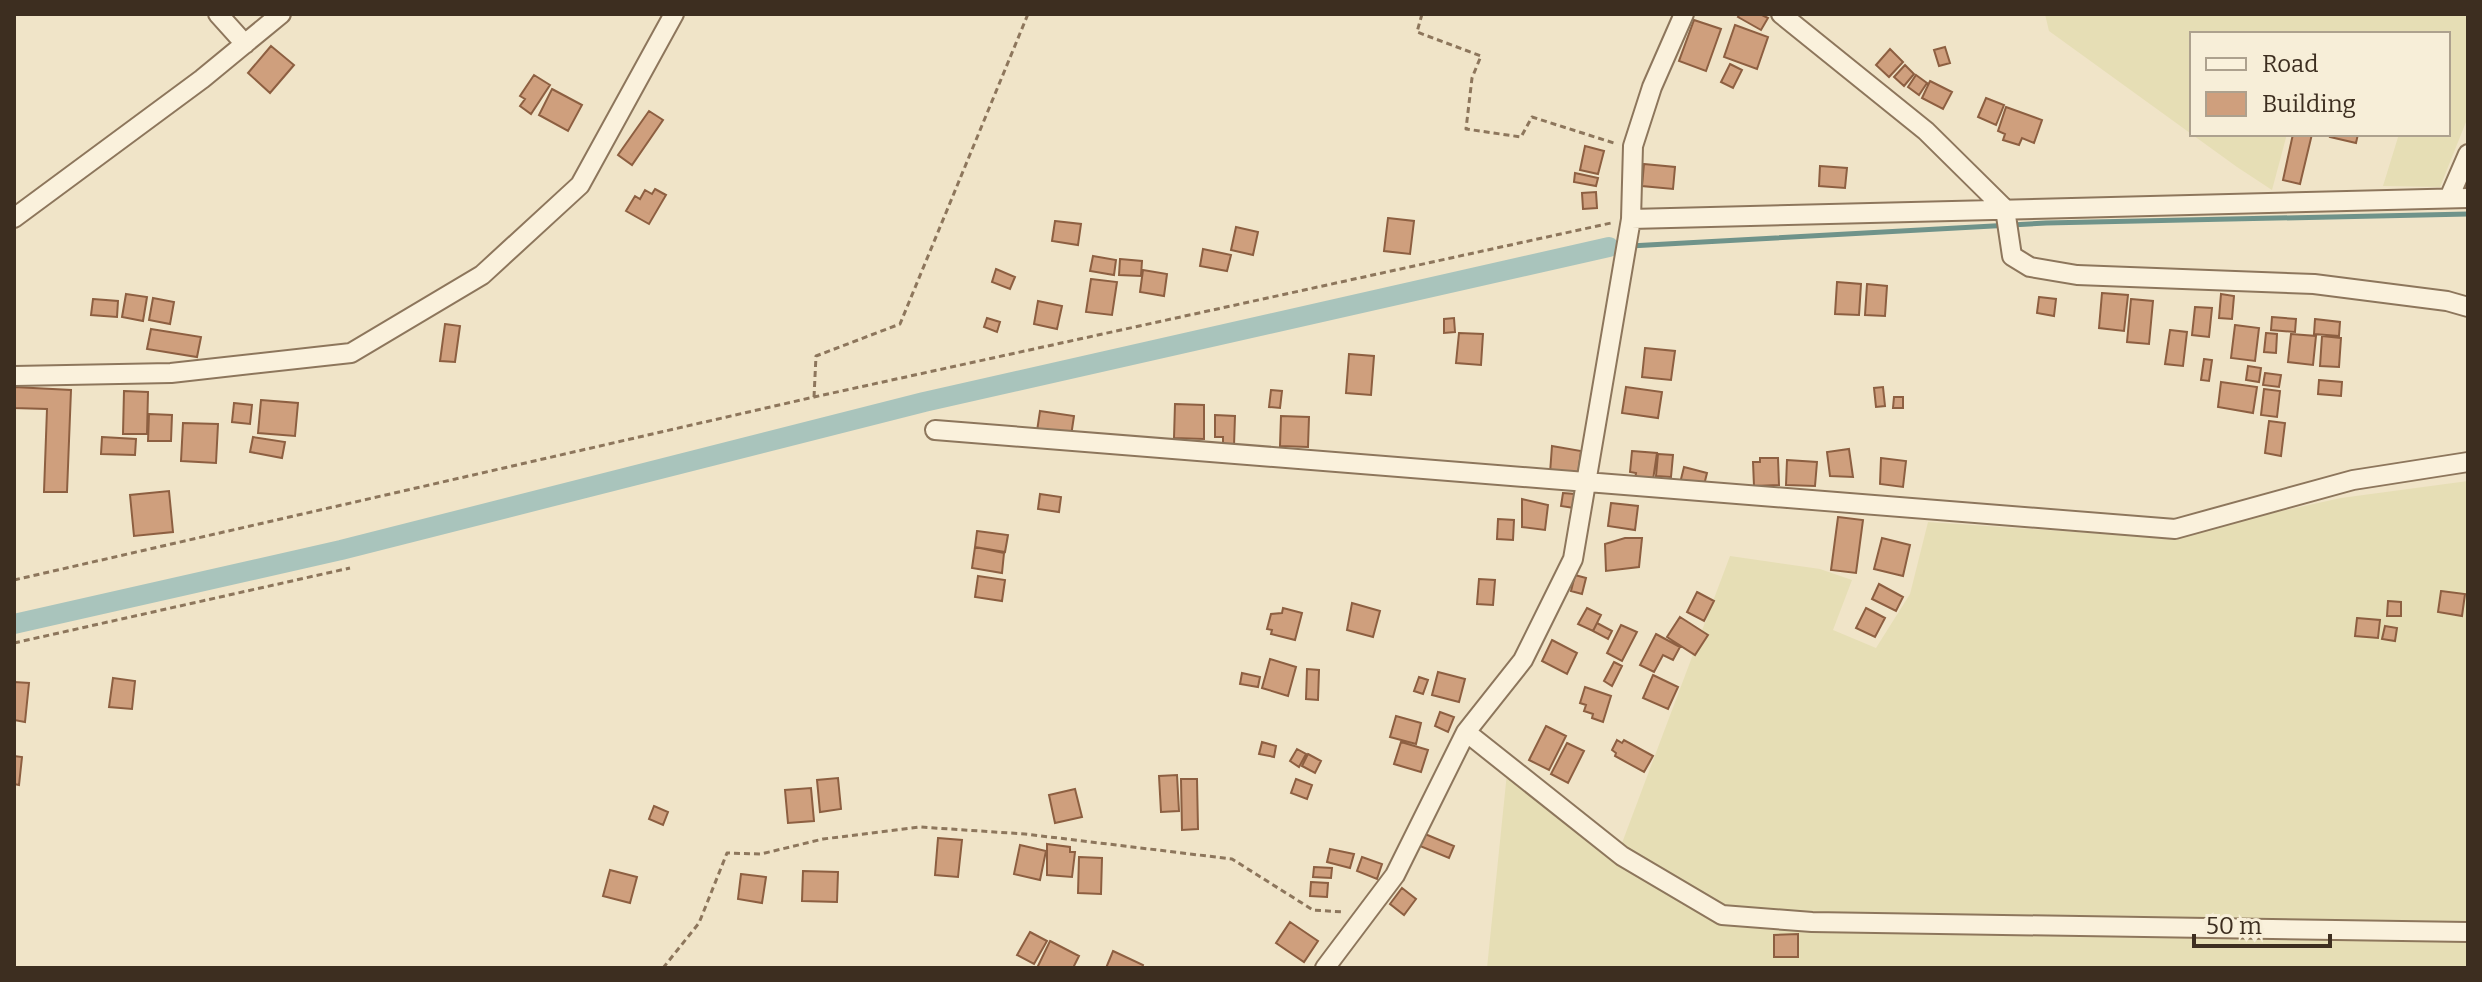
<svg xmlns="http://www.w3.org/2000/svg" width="2482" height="982" viewBox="0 0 2482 982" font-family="Bitter,serif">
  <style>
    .farmland { fill: #e6deb5 }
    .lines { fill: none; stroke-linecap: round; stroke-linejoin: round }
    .stream { stroke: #6f938a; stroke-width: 5 }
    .canal { stroke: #a9c4bc; stroke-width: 20 }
    .building { fill: #cf9f7d; stroke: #8d5f41; stroke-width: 2 }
    .minor-casing { stroke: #8d765c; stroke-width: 22 }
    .path { stroke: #8d765c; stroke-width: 3; stroke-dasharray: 6 4; stroke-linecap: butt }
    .minor { stroke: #faf1dc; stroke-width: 18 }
  </style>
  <rect width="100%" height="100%" fill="#f0e4c8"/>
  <path class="farmland" d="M2045 14H2468V117L2440 187 2383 186 2399 134H2448V34H2192V134H2287L2272 190 2237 167 2049 31Z
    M2468 481V928L1727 912 1619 851 1730 556 1820 569 1852 580 1833 630 1876 648 1910 594 1928 522 2106 534H2175L2341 498Z
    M1507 773 1719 919 2468 935V968H1487Z"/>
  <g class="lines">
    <path class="stream" d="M1630 246 2046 223 2468 214"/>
    <path class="canal" d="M14 624 341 550 924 402 1609 247"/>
  </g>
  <path class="building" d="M1740 14H1760L1768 18 1761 30 1738 17Z
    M1694 20 1721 29 1706 71 1679 61Z
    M1735 25 1768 37 1757 69 1724 57Z
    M271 46 294 65 270 93 248 73Z
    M1945 47 1950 63 1939 66 1934 50Z
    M1890 49 1903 62 1889 77 1876 65Z
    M1730 64 1742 70 1733 88 1721 82Z
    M1905 65 1914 74 1904 86 1894 77Z
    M534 75 550 85 531 114 520 106 525 99 520 96Z
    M1916 75 1927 83 1919 95 1908 87Z
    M1930 81 1952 92 1943 109 1922 98Z
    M552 89 582 105 568 131 539 115Z
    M1986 98 2004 105 1996 125 1978 117Z
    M2006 107 2042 120 2034 143 2022 138 2019 145 2003 140 2005 134 1998 131Z
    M649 111 663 120 632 165 618 155Z
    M2293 134H2312L2300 184 2283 180Z
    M2331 134H2358L2356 143 2330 137Z
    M1585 146 1604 151 1598 174 1580 170Z
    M1644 164 1675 167 1673 189 1642 186Z
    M1820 166 1847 168 1845 188 1819 186Z
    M1575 173 1598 178 1596 186 1574 182Z
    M655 189 666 195 649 224 626 211 635 196 640 199 645 190 652 194Z
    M1596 192 1597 208 1583 209 1582 193Z
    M1388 218 1414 221 1410 254 1384 251Z
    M1055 221 1081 224 1078 245 1052 241Z
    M1236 227 1258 232 1253 255 1231 250Z
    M1203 249 1231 255 1227 271 1200 266Z
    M1093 256 1116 260 1114 275 1090 271Z
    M1120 259 1142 261 1141 276 1119 275Z
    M996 269 1015 277 1010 289 992 282Z
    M1143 270 1167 274 1164 296 1140 292Z
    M1091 279 1117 282 1112 315 1086 312Z
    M1837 282 1861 284 1859 315 1835 314Z
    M1867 284 1887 286 1885 316 1865 315Z
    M2102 293 2128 295 2124 331 2099 328Z
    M126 294 147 297 143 321 122 317Z
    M2221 294 2234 296 2232 319 2219 318Z
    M2039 297 2056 299 2054 316 2037 313Z
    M153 298 174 302 170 324 149 320Z
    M93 299 118 301 117 317 91 315Z
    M2131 299 2153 301 2149 344 2127 342Z
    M1038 301 1062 306 1057 329 1034 324Z
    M2195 307 2212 308 2209 337 2192 335Z
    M2272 317 2296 319 2295 332 2271 330Z
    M987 318 1000 322 997 332 984 327Z
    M1454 318 1455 332 1444 333V319Z
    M2315 319 2340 322 2339 336 2314 334Z
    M445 324 460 326 455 362 440 361Z
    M2235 325 2259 328 2255 361 2231 358Z
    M151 329 201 337 197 357 147 349Z
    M2170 330 2187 332 2183 366 2165 364Z
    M1459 333 1483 334 1481 365 1456 363Z
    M2266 333 2277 334 2276 353 2264 352Z
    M2291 334 2316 336 2313 365 2288 362Z
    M2322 336 2341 338 2339 367 2320 366Z
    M1645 348 1675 351 1671 380 1642 377Z
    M1349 354 1374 356 1371 395 1346 393Z
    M2204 359 2212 360 2209 381 2201 380Z
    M2248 366 2261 368 2259 382 2246 380Z
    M2265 373 2281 375 2279 387 2263 385Z
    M2319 380 2342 382 2341 396 2318 394Z
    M2221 382 2257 387 2253 413 2218 407Z
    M14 387 71 390 67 492H44L47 409 14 408Z
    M1626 387 1662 392 1658 418 1622 413Z
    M1883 387 1885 406 1876 407 1874 388Z
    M2264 389 2280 391 2277 417 2261 415Z
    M1271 390 1282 391 1280 408 1269 407Z
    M124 391 148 392 147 434H123Z
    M1894 397H1903V408H1893Z
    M261 400 298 403 295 436 258 433Z
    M234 403 252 405 250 424 232 422Z
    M1175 404 1204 405V439L1174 438Z
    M1040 411 1074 416 1071 436 1037 431Z
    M149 414 172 415 171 441H148Z
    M1215 415 1235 416 1234 446H1223V437H1215Z
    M1281 416 1309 417 1308 447 1280 446Z
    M2269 421 2285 423 2281 456 2265 453Z
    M183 423 218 424 216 463 181 461Z
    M102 437 136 439 135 455 101 454Z
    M253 437 285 442 282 458 250 452Z
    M1552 446 1581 451 1578 475 1550 473Z
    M1849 449 1853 477 1830 476 1827 452Z
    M1632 451 1657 453 1653 480 1635 479 1636 473 1630 472Z
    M1658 454 1673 455 1671 477 1656 476Z
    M1760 458H1778L1779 485 1754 486 1753 462H1760Z
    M1881 458 1906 461 1903 487 1880 484Z
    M1787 460 1817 462 1815 486 1786 485Z
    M1684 467 1707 473 1703 489 1680 483Z
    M169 491 173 532 134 536 130 495Z
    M1563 493 1575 494 1574 508 1561 506Z
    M1040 494 1061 497 1059 512 1038 509Z
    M1522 499 1548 505 1545 530 1522 527Z
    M1611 503 1638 506 1635 530 1608 526Z
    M1838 517 1863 520 1856 573 1831 570Z
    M1498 519 1514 520 1513 540 1497 539Z
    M977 531 1008 535 1005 552 975 547Z
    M1625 538H1642L1639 567 1606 571 1605 544Z
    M1882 538 1910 545 1903 576 1874 569Z
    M975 547 1004 553 1002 573 972 568Z
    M1575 575 1586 578 1582 594 1571 591Z
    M978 576 1005 580 1002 601 975 597Z
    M1479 579 1495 580 1493 605 1477 604Z
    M1879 584 1903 597 1896 611 1872 599Z
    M2441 591 2465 594 2462 616 2438 612Z
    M1697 592 1714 601 1704 621 1687 612Z
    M2388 601 2401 602V616H2387Z
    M1352 603 1380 611 1373 637 1347 630Z
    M1283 608 1302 613 1295 640 1271 634 1272 630 1267 629 1271 614 1282 613Z
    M1587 608 1601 615 1593 631 1578 624Z
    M1866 608 1885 618 1875 637 1856 628Z
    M1680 617 1708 635 1695 655 1667 637Z
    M2357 618 2380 620 2378 638 2355 636Z
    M1597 623 1612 631 1608 639 1593 631Z
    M1621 625 1637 632 1622 661 1607 653Z
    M2385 626 2397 628 2395 641 2382 639Z
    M1656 634 1680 647 1673 660 1663 655 1654 672 1640 665Z
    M1552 640 1577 653 1567 674 1542 661Z
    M1270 659 1296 667 1288 696 1262 688Z
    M1614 662 1622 666 1612 686 1604 681Z
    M1307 669 1319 670 1318 700 1306 699Z
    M1438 672 1465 679 1459 702 1432 695Z
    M1242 673 1260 677 1258 687 1240 684Z
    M1653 675 1678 687 1668 709 1643 698Z
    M1419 677 1428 680 1423 694 1414 691Z
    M113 678 135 681 132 709 109 707Z
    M14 682 29 683 25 722 14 720Z
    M1585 687 1611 696 1603 722 1592 718 1593 714 1584 711 1586 705 1580 703Z
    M1440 712 1454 717 1448 732 1435 726Z
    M1396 716 1421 723 1416 744 1390 737Z
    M1546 726 1566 736 1549 770 1529 760Z
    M1617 740 1622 743 1624 740 1653 756 1644 772 1615 756 1616 753 1612 750Z
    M1262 742 1276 746 1274 757 1259 754Z
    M1401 742 1428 750 1421 772 1394 764Z
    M1567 743 1584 751 1568 783 1551 774Z
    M1297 749 1306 754 1299 767 1290 761Z
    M1308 754 1321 761 1315 773 1302 766Z
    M14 756 22 757 19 785 14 784Z
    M1177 775 1179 811 1161 812 1159 776Z
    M838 778 841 809 820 812 817 780Z
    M1181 779H1197L1198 829 1182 830Z
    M1296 779 1312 785 1307 799 1291 793Z
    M811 788 814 821 788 823 785 790Z
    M1075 789 1082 817 1055 823 1049 795Z
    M654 806 668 812 663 825 649 819Z
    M1425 834 1454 846 1449 858 1420 846Z
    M938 838 962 840 958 877 935 875Z
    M1047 844 1070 847V852H1075L1072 877 1047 875Z
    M1020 845 1046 851 1040 880 1014 874Z
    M1330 849 1354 854 1350 868 1327 862Z
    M1079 857 1102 858 1101 894 1078 893Z
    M1362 857 1382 864 1377 879 1357 871Z
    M1314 867 1332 868 1331 878 1313 877Z
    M610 870 637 877 630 903 603 896Z
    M803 871 838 872 837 902 802 901Z
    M741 874 766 877 762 903 738 899Z
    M1311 882 1328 883 1327 897 1310 896Z
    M1402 888 1416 899 1404 915 1390 904Z
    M1290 922 1318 941 1304 962 1276 943Z
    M1030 932 1047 941 1034 964 1017 955Z
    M1798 934V957H1774V935Z
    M1050 941 1079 956 1073 968H1037Z
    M1113 951 1143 965 1142 968H1106Z"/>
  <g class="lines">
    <defs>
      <path id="minor" d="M218 14 245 44
        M1781 14 1926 131 2005 209 2012 256 2030 267 2077 275 2314 284 2447 301 2468 307
        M2449 198 2468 154
        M14 218 202 79 281 14
        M1631 219 2468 198
        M14 376 171 373 351 353 482 275 580 185 674 14
        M935 430 2175 529 2353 480 2468 462
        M1466 732 1622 856 1722 915 1812 922 2468 932
        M1325 968 1395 875 1466 732 1523 660 1573 559 1631 219 1633 146 1652 87 1684 14"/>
    </defs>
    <use href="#minor" class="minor-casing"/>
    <path class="path" d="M1422 14 1417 32 1481 56 1472 78 1466 129 1521 137 1532 117 1617 144
      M814 397 816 356 900 324 1028 14
      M14 580 814 397 1611 223
      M14 643 350 568
      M663 968 699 923 727 853 761 854 823 839 920 827 1025 834 1232 859 1313 910 1343 912"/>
    <use href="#minor" class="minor"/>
  </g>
  <rect width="2482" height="982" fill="none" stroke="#3d2e20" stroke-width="32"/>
  <rect x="2190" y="32" width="260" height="104" fill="#f7eed8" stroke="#ada18e" stroke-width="2"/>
  <rect x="2206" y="58" width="40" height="12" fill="#faf1dc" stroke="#ada18e" stroke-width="2"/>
  <text x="2262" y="72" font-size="24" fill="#3d2e20">Road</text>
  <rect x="2206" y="92" width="40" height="24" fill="#cf9f7d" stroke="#ada18e" stroke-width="2"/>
  <text x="2262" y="112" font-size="24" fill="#3d2e20">Building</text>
  <path d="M2194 934v12h136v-12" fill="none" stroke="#3d2e20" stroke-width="4"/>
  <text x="2206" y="934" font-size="24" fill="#3d2e20" stroke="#f7eed8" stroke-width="6" paint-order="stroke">50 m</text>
</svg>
